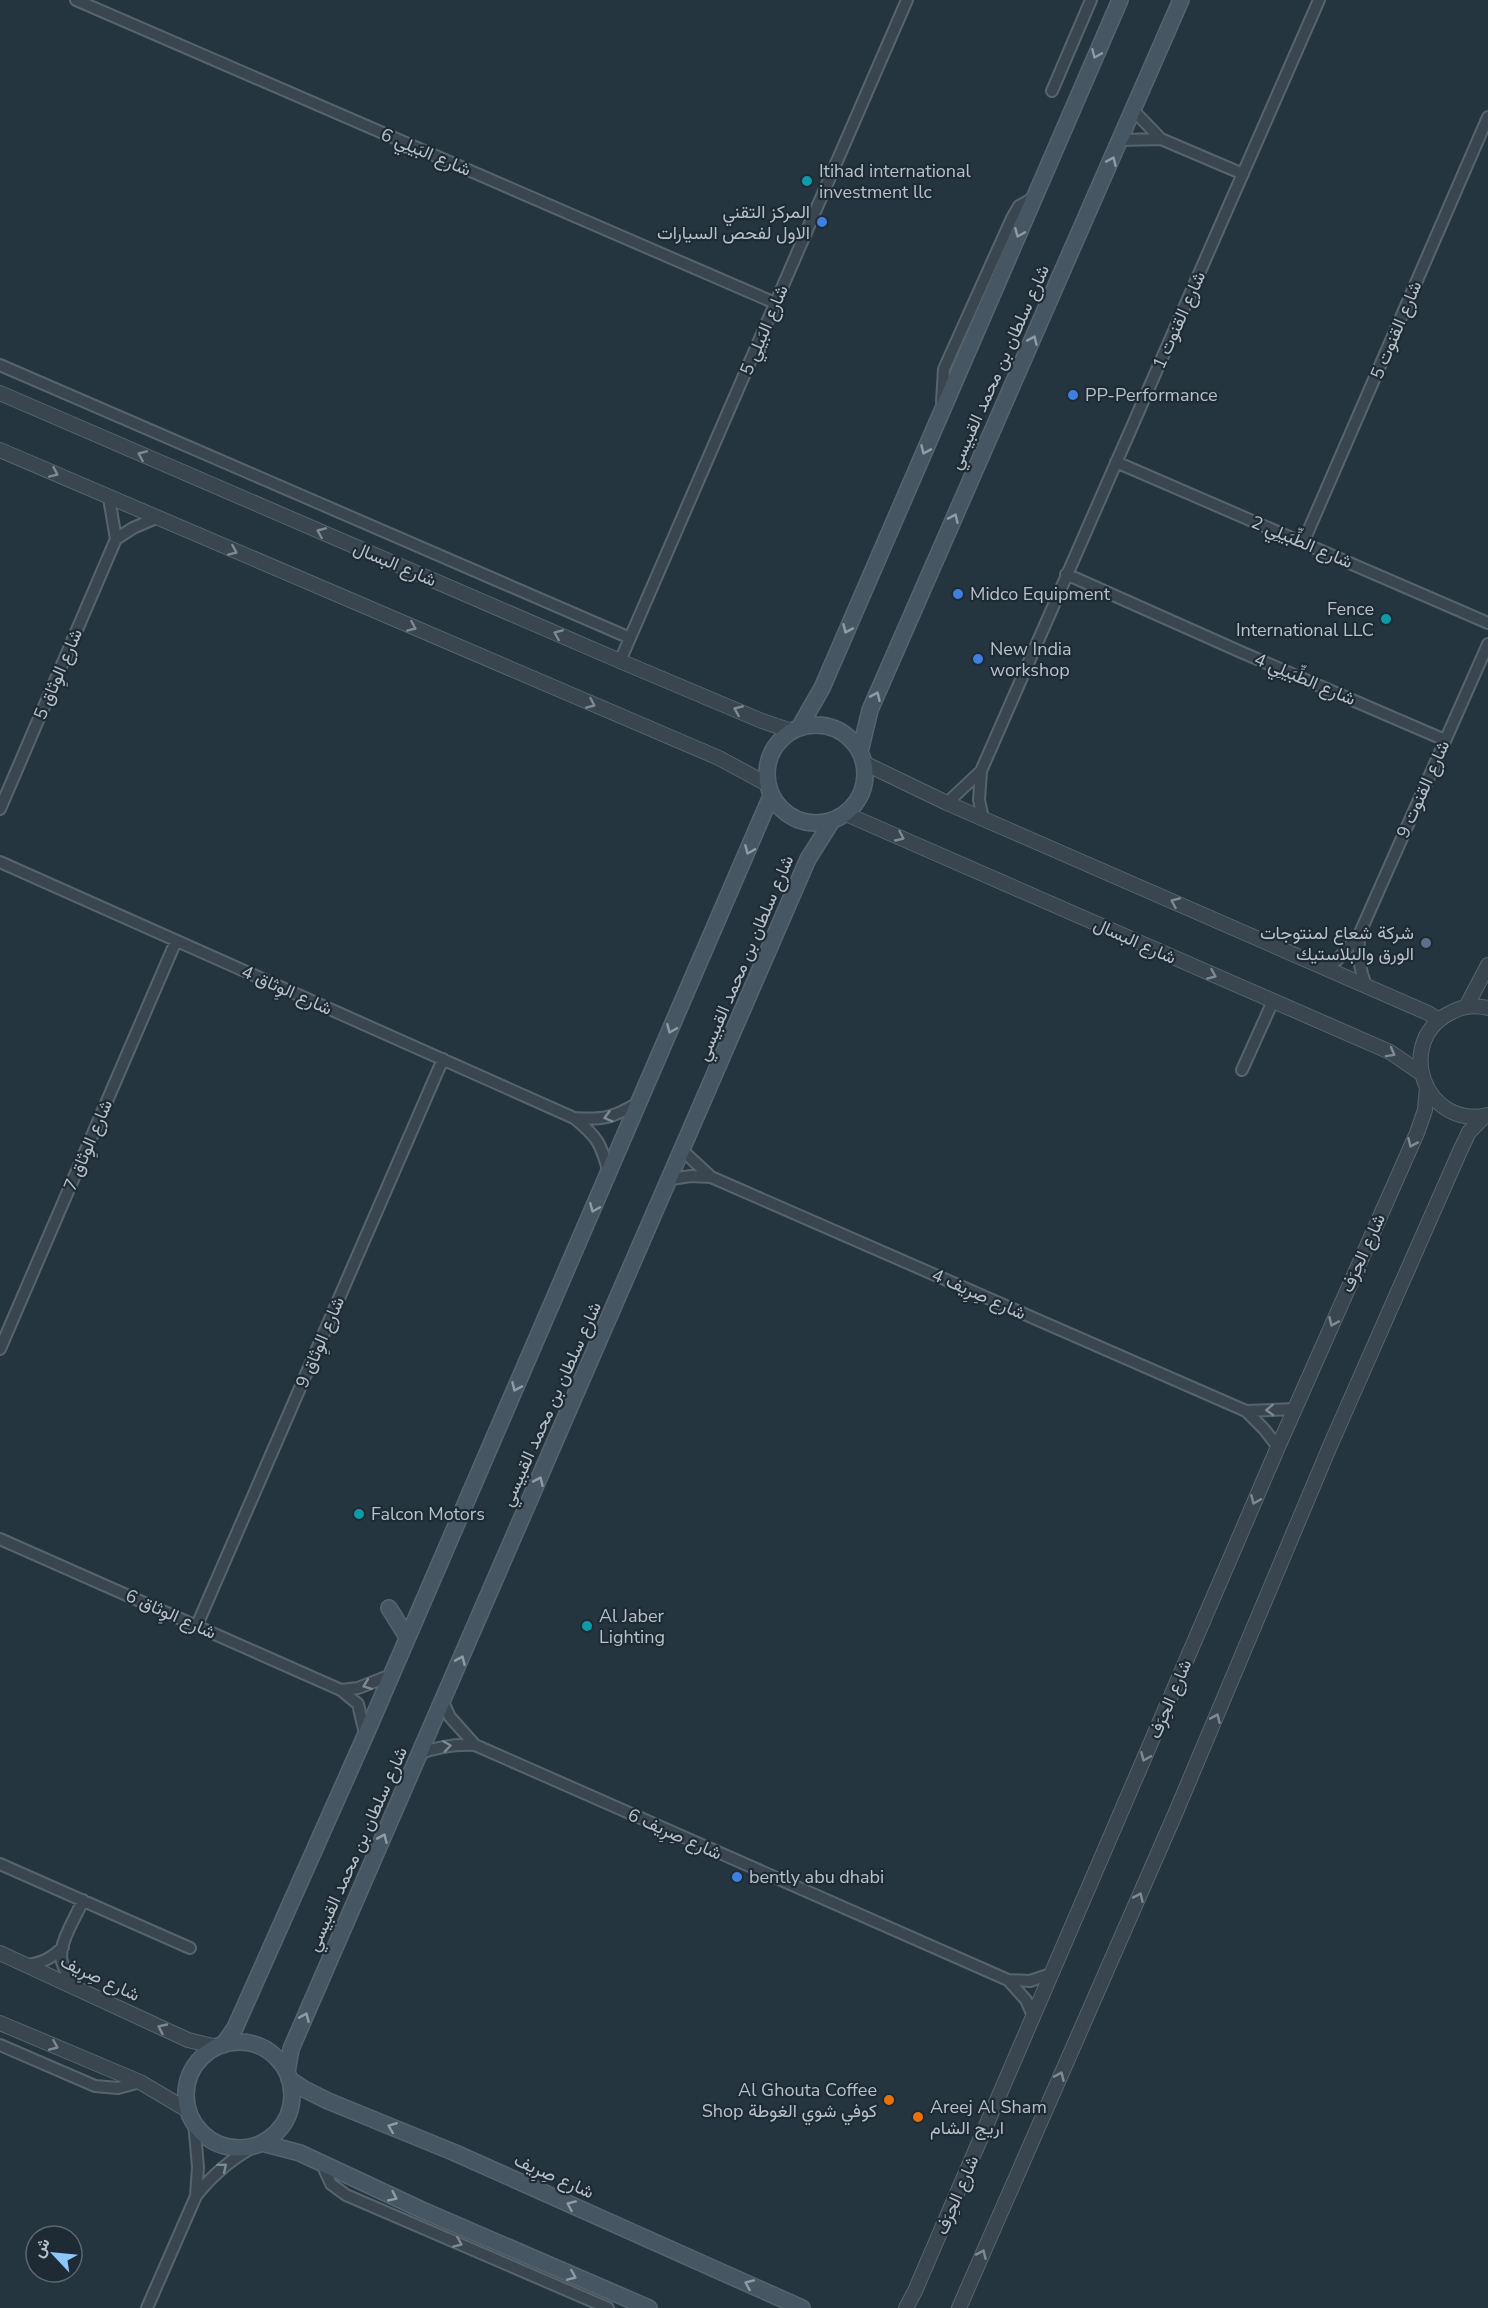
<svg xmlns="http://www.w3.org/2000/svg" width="1488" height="2308" viewBox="0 0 1488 2308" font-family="'Nunito Sans',Vazirmatn,sans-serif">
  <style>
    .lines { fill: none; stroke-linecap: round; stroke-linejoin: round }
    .minor-casing { stroke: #57646d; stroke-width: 14 }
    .tertiary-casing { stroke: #57646d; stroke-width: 16 }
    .secondary-casing { stroke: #57646d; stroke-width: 18 }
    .minor { stroke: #394650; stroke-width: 10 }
    .tertiary { stroke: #394650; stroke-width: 14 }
    .secondary { stroke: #475663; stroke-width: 15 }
    .oneway { stroke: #8f9ca6 }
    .oneway2 { stroke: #7e8a93 }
    .culture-dot { fill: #0f9aa8; stroke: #1e2b35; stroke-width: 2 }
    .shop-dot { fill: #3f7fe0; stroke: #1e2b35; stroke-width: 2 }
    .service-dot { fill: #5c6f8a; stroke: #1e2b35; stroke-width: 2 }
    .food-dot { fill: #e8710a; stroke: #1e2b35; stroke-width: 2 }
    .labels { text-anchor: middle; stroke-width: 4.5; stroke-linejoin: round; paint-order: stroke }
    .street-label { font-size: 18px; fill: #b6c1ca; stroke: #1e2b35 }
    .poi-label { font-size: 18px; fill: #b6c1ca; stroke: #1e2b35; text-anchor: start }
  </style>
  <rect width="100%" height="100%" fill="#253540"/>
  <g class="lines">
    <defs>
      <path id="minor" d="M76 0 775 303
        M1052 91 1091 0
        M1134 111 1161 139 1243 174
        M1121 140 1161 139
        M0 365 630 638
        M942 402 944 369 1012 218 1019 206 1035 197
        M1116 462 1488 623
        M116 539 133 528 156 518
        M1303 543 1488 117
        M1066 574 1241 652 1445 740
        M620 661 907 0
        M947 803 981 771
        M0 809 116 539 109 498
        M983 818 979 800 981 771 1319 0
        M0 862 574 1118C598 1137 601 1144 609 1173
        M1359 935C1358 954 1359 968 1366 986
        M1326 968 1337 960 1359 935 1488 644
        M1242 1070 1273 1001
        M574 1118C604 1120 612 1118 638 1103
        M683 1151 711 1177 1246 1411 1264 1429 1278 1447
        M671 1179 691 1176 711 1177
        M0 1349 176 941
        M1246 1411 1294 1409
        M0 1539 341 1690 358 1704 365 1734
        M197 1625 443 1059
        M341 1690 358 1688 391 1675
        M443 1702 450 1717 475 1745 1008 1980 1026 2000 1033 2016
        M419 1754C439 1746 455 1744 475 1745
        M0 1864 190 1948
        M27 1965C42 1963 52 1958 63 1947
        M1008 1980 1030 1981 1051 1974
        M75 1987C70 1978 62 1968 61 1957 61 1939 76 1917 83 1900
        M0 2045 95 2086 118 2088 140 2082
        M194 2122 198 2167 196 2196
        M322 2164 331 2184 346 2195 608 2308
        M147 2308 196 2196C213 2174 231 2159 255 2146"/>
      <path id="tertiary" d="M0 393 620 661 762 721 792 731
        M0 450 719 758 767 784
        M864 763 947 803 1428 1013 1439 1020
        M846 814 1390 1052 1422 1074
        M1466 1007 1488 965
        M1488 1008C1476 1005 1463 1006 1452 1012 1393 1040 1424 1130 1488 1115
        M0 1953 188 2040 217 2047
        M0 2023 140 2082 189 2111
        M906 2308 915 2291 1278 1447 1417 1133 1425 1110 1427 1087
        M959 2308 1176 1812 1330 1446 1460 1151 1469 1132 1485 1116"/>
      <path id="secondary" d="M767 774a49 49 0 1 1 98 0a49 49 0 1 1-98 0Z
        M799 728 822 688 1120 0
        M860 752 870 710 1181 0
        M389 1608 407 1637
        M186 2095a53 53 0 1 1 106 0a53 53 0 1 1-106 0Z
        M223 2045 235 2028 366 1734 771 796
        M287 2072 291 2049 808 859 832 821
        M289 2079 304 2089 328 2101 453 2152 802 2308
        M262 2143 300 2153 422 2210 649 2308"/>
    </defs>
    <use href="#minor" class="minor-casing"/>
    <use href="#tertiary" class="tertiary-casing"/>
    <use href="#secondary" class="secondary-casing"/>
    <use href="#minor" class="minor"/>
    <use href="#tertiary" class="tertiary"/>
    <use href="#secondary" class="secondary"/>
  </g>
  <defs><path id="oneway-chevron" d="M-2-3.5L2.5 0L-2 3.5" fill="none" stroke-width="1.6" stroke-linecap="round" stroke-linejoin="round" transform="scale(1.5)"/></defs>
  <g class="oneway">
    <use href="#oneway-chevron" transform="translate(1096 54) rotate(113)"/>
    <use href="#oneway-chevron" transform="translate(1112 161) rotate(-66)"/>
    <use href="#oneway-chevron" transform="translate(1019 233) rotate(113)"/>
    <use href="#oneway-chevron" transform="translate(1033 340) rotate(-66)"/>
    <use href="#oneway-chevron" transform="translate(925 450) rotate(114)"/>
    <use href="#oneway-chevron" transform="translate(954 518) rotate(-66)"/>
    <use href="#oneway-chevron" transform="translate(847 629) rotate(114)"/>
    <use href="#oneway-chevron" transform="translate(876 696) rotate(-66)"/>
    <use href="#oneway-chevron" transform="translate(749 850) rotate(113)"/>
    <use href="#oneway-chevron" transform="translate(671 1029) rotate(113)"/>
    <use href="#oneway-chevron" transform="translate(594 1208) rotate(113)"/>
    <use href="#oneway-chevron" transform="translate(516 1387) rotate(114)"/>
    <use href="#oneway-chevron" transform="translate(539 1481) rotate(-66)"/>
    <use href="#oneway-chevron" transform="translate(461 1660) rotate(-66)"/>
    <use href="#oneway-chevron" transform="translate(383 1838) rotate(-66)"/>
    <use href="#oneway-chevron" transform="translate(305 2017) rotate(-66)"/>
    <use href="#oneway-chevron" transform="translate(392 2127) rotate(-158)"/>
    <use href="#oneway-chevron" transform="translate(393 2197) rotate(25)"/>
    <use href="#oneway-chevron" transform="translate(571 2205) rotate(-156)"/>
    <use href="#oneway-chevron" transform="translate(572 2276) rotate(23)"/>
    <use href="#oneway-chevron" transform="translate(749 2284) rotate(-156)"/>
  </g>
  <g class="oneway2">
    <use href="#oneway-chevron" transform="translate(142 455) rotate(-157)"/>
    <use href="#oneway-chevron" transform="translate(54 473) rotate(24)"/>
    <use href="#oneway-chevron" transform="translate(321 532) rotate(-157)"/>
    <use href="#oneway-chevron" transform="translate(233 551) rotate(23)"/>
    <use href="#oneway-chevron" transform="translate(412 627) rotate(23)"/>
    <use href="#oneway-chevron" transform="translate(558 634) rotate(-157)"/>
    <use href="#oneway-chevron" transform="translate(591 704) rotate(24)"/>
    <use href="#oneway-chevron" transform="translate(738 710) rotate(-157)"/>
    <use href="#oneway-chevron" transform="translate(900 837) rotate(25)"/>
    <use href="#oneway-chevron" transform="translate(1175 902) rotate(-156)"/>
    <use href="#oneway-chevron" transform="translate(1212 975) rotate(24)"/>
    <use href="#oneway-chevron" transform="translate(1391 1053) rotate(29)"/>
    <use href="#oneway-chevron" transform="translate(608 1117) rotate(165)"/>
    <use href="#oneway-chevron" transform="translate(1412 1143) rotate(114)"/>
    <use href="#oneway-chevron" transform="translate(1333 1322) rotate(114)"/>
    <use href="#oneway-chevron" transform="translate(1270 1410) rotate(178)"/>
    <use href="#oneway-chevron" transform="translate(1255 1500) rotate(113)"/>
    <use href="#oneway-chevron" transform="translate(367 1685) rotate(160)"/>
    <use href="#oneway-chevron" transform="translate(1216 1718) rotate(-66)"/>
    <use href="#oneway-chevron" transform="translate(447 1746) rotate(-8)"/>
    <use href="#oneway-chevron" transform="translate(1145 1757) rotate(113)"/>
    <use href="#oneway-chevron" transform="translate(1139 1897) rotate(-66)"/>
    <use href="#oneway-chevron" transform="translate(162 2028) rotate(-155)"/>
    <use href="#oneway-chevron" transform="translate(54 2046) rotate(23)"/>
    <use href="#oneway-chevron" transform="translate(1060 2076) rotate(-66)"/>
    <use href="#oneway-chevron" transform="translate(223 2167) rotate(-40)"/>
    <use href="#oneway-chevron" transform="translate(458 2243) rotate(23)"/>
    <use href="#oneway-chevron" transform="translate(982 2254) rotate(-66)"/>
  </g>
  <g class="culture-dot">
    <circle cx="807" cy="181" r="6"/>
    <circle cx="1386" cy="619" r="6"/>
    <circle cx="359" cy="1514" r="6"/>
    <circle cx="587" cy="1626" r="6"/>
  </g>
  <g class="shop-dot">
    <circle cx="822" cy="222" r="6"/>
    <circle cx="1073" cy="395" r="6"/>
    <circle cx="958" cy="594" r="6"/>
    <circle cx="978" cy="659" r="6"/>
    <circle cx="737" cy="1877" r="6"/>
  </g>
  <circle class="service-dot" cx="1426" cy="943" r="6"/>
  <g class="food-dot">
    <circle cx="889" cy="2100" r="6"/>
    <circle cx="918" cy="2117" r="6"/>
  </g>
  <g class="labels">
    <g class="street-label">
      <text transform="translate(426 152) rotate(23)" y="6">شارع البَيلِي 6</text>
      <text transform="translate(1179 320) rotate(-66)" y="6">شارع القنوت 1</text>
      <text transform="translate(764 330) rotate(-67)" y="6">شارع البَيلِي 5</text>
      <text transform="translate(1396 330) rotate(-67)" y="6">شارع القنوت 5</text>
      <text transform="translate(999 367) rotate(-66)" y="6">شارع سلطان بن محمد القبيسي</text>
      <text transform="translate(1302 542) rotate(23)" y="6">شارع الطِّبَيلِي 2</text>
      <text transform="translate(395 564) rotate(23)" y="6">شارع البسال</text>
      <text transform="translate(58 674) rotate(-67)" y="6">شارع الوِثاق 5</text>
      <text transform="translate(1305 679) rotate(23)" y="6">شارع الطِّبَيلِي 4</text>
      <text transform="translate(1423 789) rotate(-66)" y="6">شارع القنوت 9</text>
      <text transform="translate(1135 941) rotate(24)" y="6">شارع البسال</text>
      <text transform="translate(745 958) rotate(-67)" y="6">شارع سلطان بن محمد القبيسي</text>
      <text transform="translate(287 990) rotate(24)" y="6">شارع الوِثاق 4</text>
      <text transform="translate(88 1145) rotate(-67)" y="6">شارع الوِثاق 7</text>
      <text transform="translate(1363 1253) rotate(-66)" y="6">شارع الحِرَف</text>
      <text transform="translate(979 1294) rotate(24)" y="6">شارع صِرِيف 4</text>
      <text transform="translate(320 1342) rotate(-67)" y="6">شارع الوِثاق 9</text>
      <text transform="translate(551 1404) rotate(-66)" y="6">شارع سلطان بن محمد القبيسي</text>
      <text transform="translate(171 1614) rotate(24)" y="6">شارع الوِثاق 6</text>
      <text transform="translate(1170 1699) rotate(-67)" y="6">شارع الحِرَف</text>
      <text transform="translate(675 1834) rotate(24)" y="6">شارع صِرِيف 6</text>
      <text transform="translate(357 1849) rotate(-66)" y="6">شارع سلطان بن محمد القبيسي</text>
      <text transform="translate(100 1978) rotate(25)" y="6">شارع صِرِيف</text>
      <text transform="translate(554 2176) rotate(24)" y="6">شارع صِرِيف</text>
      <text transform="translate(957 2195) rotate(-67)" y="6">شارع الحِرَف</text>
    </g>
    <g class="poi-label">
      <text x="819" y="177">Itihad international<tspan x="819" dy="21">investment llc</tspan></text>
      <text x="810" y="218" text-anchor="end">المركز التقني<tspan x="810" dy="21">الاول لفحص السيارات</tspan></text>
      <text x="1085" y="401">PP-Performance</text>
      <text x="970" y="600">Midco Equipment</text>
      <text x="1374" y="615" text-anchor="end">Fence<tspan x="1374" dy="21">International LLC</tspan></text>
      <text x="990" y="655">New India<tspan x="990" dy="21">workshop</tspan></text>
      <text x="1414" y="939" text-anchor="end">شركة شعاع لمنتوجات<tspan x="1414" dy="21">الورق والبلاستيك</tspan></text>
      <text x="371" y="1520">Falcon Motors</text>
      <text x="599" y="1622">Al Jaber<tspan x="599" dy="21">Lighting</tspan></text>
      <text x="749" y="1883">bently abu dhabi</text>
      <text x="877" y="2096" text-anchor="end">Al Ghouta Coffee<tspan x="877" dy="21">Shop كوفي شوي الغوطة</tspan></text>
      <text x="930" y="2113">Areej Al Sham<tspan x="930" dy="21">اريج الشام</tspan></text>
    </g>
  </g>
  <g transform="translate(54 2254) rotate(296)"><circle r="28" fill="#1e2b35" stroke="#5b6771" stroke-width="1.5"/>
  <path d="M0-4.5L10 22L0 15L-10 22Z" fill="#8dc6f8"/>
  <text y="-9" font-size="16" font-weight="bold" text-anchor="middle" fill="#b6c1ca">ش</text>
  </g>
</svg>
